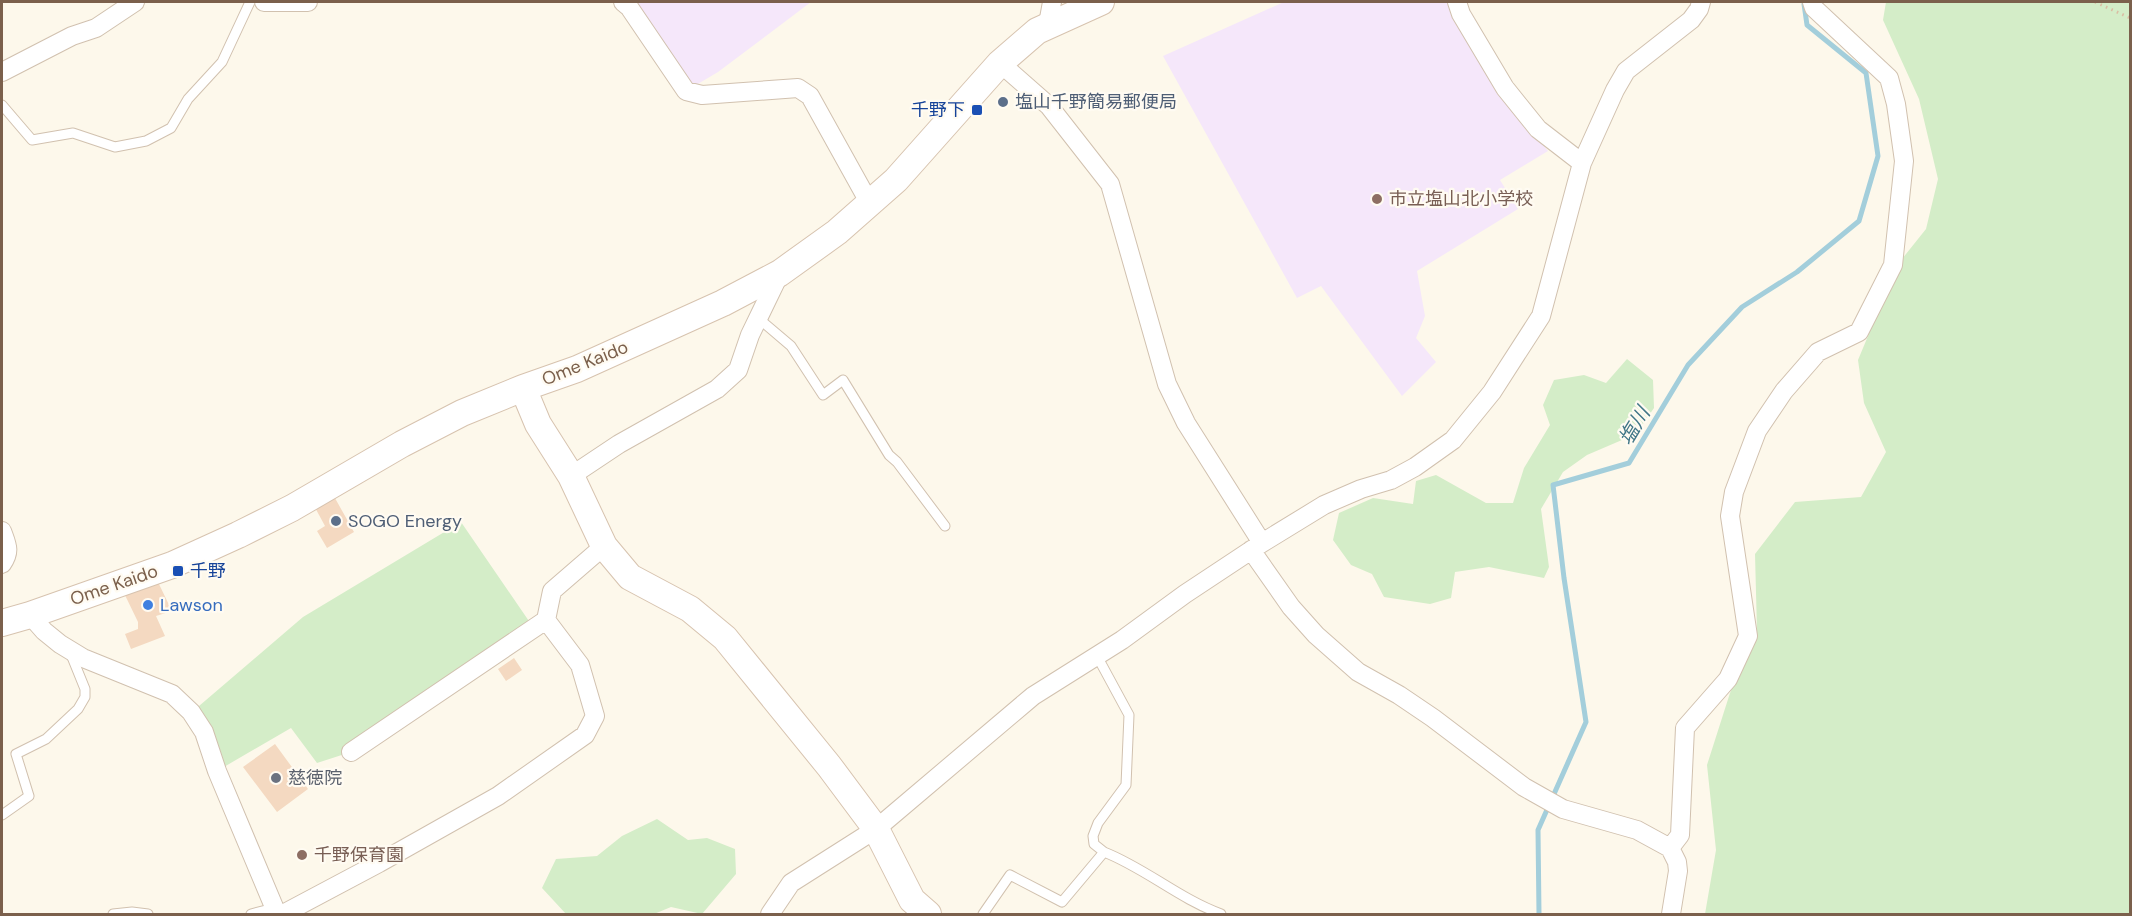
<svg xmlns="http://www.w3.org/2000/svg" width="2132" height="916" viewBox="0 0 2132 916" font-family="'DM Sans','Noto Sans JP',sans-serif">
  <style>
    .education { fill: #f5e7fa }
    .green { fill: #d4edc8 }
    .lines { fill: none; stroke-linecap: round; stroke-linejoin: round }
    .stream { stroke: #a3cedb; stroke-width: 5 }
    .building { fill: #f4d9c1 }
    .lane-casing { stroke: #d1c1af; stroke-width: 11 }
    .street-casing { stroke: #d1c1af; stroke-width: 20 }
    .secondary-casing { stroke: #d7c3af; stroke-width: 28 }
    .path { stroke: #dabda3; stroke-width: 3; stroke-dasharray: 1.5 4.5; stroke-linecap: butt }
    .lane { stroke: #fff; stroke-width: 9 }
    .street { stroke: #fff; stroke-width: 18 }
    .secondary { stroke: #fff; stroke-width: 26 }
    .service-dot { fill: #5c6f8a; stroke: #fffbf2; stroke-width: 2 }
    .transit-dot { fill: #1a4fb4; stroke: #fffbf2; stroke-width: 2 }
    .education-dot { fill: #8d6e63; stroke: #fffbf2; stroke-width: 2 }
    .shop-dot { fill: #3f7fe0; stroke: #fffbf2; stroke-width: 2 }
    .worship-dot { fill: #6b7280; stroke: #fffbf2; stroke-width: 2 }
    .labels { text-anchor: middle; stroke-width: 4.5; stroke-linejoin: round; paint-order: stroke }
    .service-label { font-size: 18px; fill: #4e5e75; stroke: #fffbf2; text-anchor: start }
    .transit-label { font-size: 18px; fill: #164399; stroke: #fffbf2; text-anchor: end }
    .education-label { font-size: 18px; fill: #785e54; stroke: #fffbf2; text-anchor: start }
    .street-label { font-size: 18px; fill: #7b604c; stroke: #fffbf2 }
    .shop-label { font-size: 18px; fill: #366cbe; stroke: #fffbf2; text-anchor: start }
    .worship-label { font-size: 18px; fill: #5b616d; stroke: #fffbf2; text-anchor: start }
    .water-label { font-size: 20px; font-style: italic; fill: #417687; stroke: #fffbf2 }
  </style>
  <rect width="100%" height="100%" fill="#fdf8eb"/>
  <path class="education" d="M623 2H811L718 72 686 91Z
    M1284 2H1455L1509 103 1548 151 1500 180 1518 209 1417 271 1425 316 1416 338 1436 362 1402 396 1321 286 1297 298 1163 56Z"/>
  <path class="green" d="M1886 2H2130V914H1705L1716 850 1707 765 1730 693 1757 631 1755 554 1795 502 1861 497 1886 452 1864 403 1858 360 1898 264 1926 229 1938 179 1919 99 1883 20Z
    M1627 359 1653 380 1654 408 1636 434 1587 455 1563 472 1541 509 1549 567 1544 578 1489 567 1455 572 1451 598 1430 604 1384 597 1372 574 1351 565 1333 540 1339 513 1373 498 1413 504 1416 481 1436 475 1486 503H1513L1524 468 1550 425 1543 405 1554 380 1584 375 1606 383Z
    M461 522 533 627 351 752 317 763 291 728 217 771 192 712 303 617Z
    M657 819 688 840 707 838 735 849 736 874 702 914 671 907 654 914H566L542 888 556 859 597 856 622 836Z"/>
  <g class="lines">
    <path class="stream" d="M1539 914 1538 830 1586 722 1564 578 1553 485 1629 463 1688 365 1742 307 1797 272 1859 221 1878 156 1866 73 1807 25 1804 4"/>
  </g>
  <path class="building" d="M331 491 354 532 327 548 317 531 325 526 312 502Z
    M157 580 172 611 156 616 165 636 131 649 125 634 138 629V622L123 591Z
    M514 658 522 670 506 681 498 669Z
    M275 744 308 789 277 812 243 767Z"/>
  <g class="lines">
    <defs>
      <path id="lane" d="M2 105 32 140 73 133 115 147 146 141 171 128 188 99 222 62 250 2
        M758 318 791 346 823 395 843 380 889 455 897 462 945 526
        M1097 656 1129 715 1126 785 1098 823 1093 836 1094 844 1104 852
        M2 815 29 796 16 754 46 739 78 709 85 697V689L70 652
        M113 914 132 912 148 914
        M251 914 274 908
        M983 914 1010 875 1062 902 1104 852C1145 868 1178 898 1221 914"/>
      <path id="street" d="M264 2H308
        M623 2 629 7 686 91 702 95 798 88 810 96 870 204
        M1457 2 1461 14 1505 88 1538 129 1582 163
        M1048 24 1052 2
        M1000 63 1049 106 1110 184 1167 384 1186 423 1262 543
        M2 72 72 36 96 28 135 2
        M571 476 619 444 717 389 738 370 750 335 780 273
        M2 531C7 545 11 551 2 564
        M1251 550 1291 607 1316 635 1358 672 1399 695 1433 718 1524 787 1563 809 1637 830 1670 848 1677 862 1678 871 1671 914
        M30 615 44 631 60 644 83 658 172 694 191 712 204 732 217 771 277 914
        M351 752 546 620
        M1670 848 1680 835 1685 728 1728 679 1748 636 1730 516 1734 492 1757 431 1784 391 1818 352 1859 332 1893 265 1904 161 1896 104 1889 78 1814 8 1812 2
        M283 914 379 863 498 796 585 735 595 716 580 665 546 620 552 591 604 546
        M770 914 791 883 876 829 1033 696 1122 640 1185 594 1262 543 1324 505 1361 489 1391 480 1415 467 1453 440 1492 392 1541 316 1582 163 1615 90 1626 71 1691 20 1699 9 1701 2"/>
      <path id="secondary" d="M523 388 538 424 571 476 604 546 630 577 690 609 725 638 829 766 876 829 912 900 928 914
        M2 623 30 615 172 565 238 535 292 508 402 444 462 413 523 388 577 369 723 303 780 273 837 232 896 180 1000 63 1037 31 1101 2"/>
    </defs>
    <use href="#lane" class="lane-casing"/>
    <use href="#street" class="street-casing"/>
    <use href="#secondary" class="secondary-casing"/>
    <path class="path" d="M2095 2 2130 18"/>
    <use href="#lane" class="lane"/>
    <use href="#street" class="street"/>
    <use href="#secondary" class="secondary"/>
  </g>
  <g class="service-dot">
    <circle cx="1003" cy="102" r="6"/>
    <circle cx="336" cy="521" r="6"/>
  </g>
  <g class="transit-dot">
    <rect x="971" y="104" width="12" height="12" rx="3"/>
    <rect x="172" y="565" width="12" height="12" rx="3"/>
  </g>
  <g class="education-dot">
    <circle cx="1377" cy="199" r="6"/>
    <circle cx="302" cy="855" r="6"/>
  </g>
  <circle class="shop-dot" cx="148" cy="605" r="6"/>
  <circle class="worship-dot" cx="276" cy="778" r="6"/>
  <g class="labels">
    <g class="service-label">
      <text x="1015" y="108">塩山千野簡易郵便局</text>
      <text x="348" y="527">SOGO Energy</text>
    </g>
    <g class="transit-label">
      <text x="965" y="116">千野下</text>
      <text x="190" y="577" text-anchor="start">千野</text>
    </g>
    <g class="education-label">
      <text x="1389" y="205">市立塩山北小学校</text>
      <text x="314" y="861">千野保育園</text>
    </g>
    <g class="street-label">
      <text transform="translate(585 363) rotate(-22)" y="6">Ome Kaido</text>
      <text transform="translate(114 585) rotate(-19)" y="6">Ome Kaido</text>
    </g>
    <g class="shop-label">
      <text x="160" y="611">Lawson</text>
    </g>
    <g class="worship-label">
      <text x="288" y="784">慈徳院</text>
    </g>
    <g class="water-label">
      <text transform="translate(1634 426) rotate(-59)" y="7">塩川</text>
    </g>
  </g>
  <rect width="2132" height="916" fill="none" stroke="#7b604c" stroke-width="6"/>
</svg>
